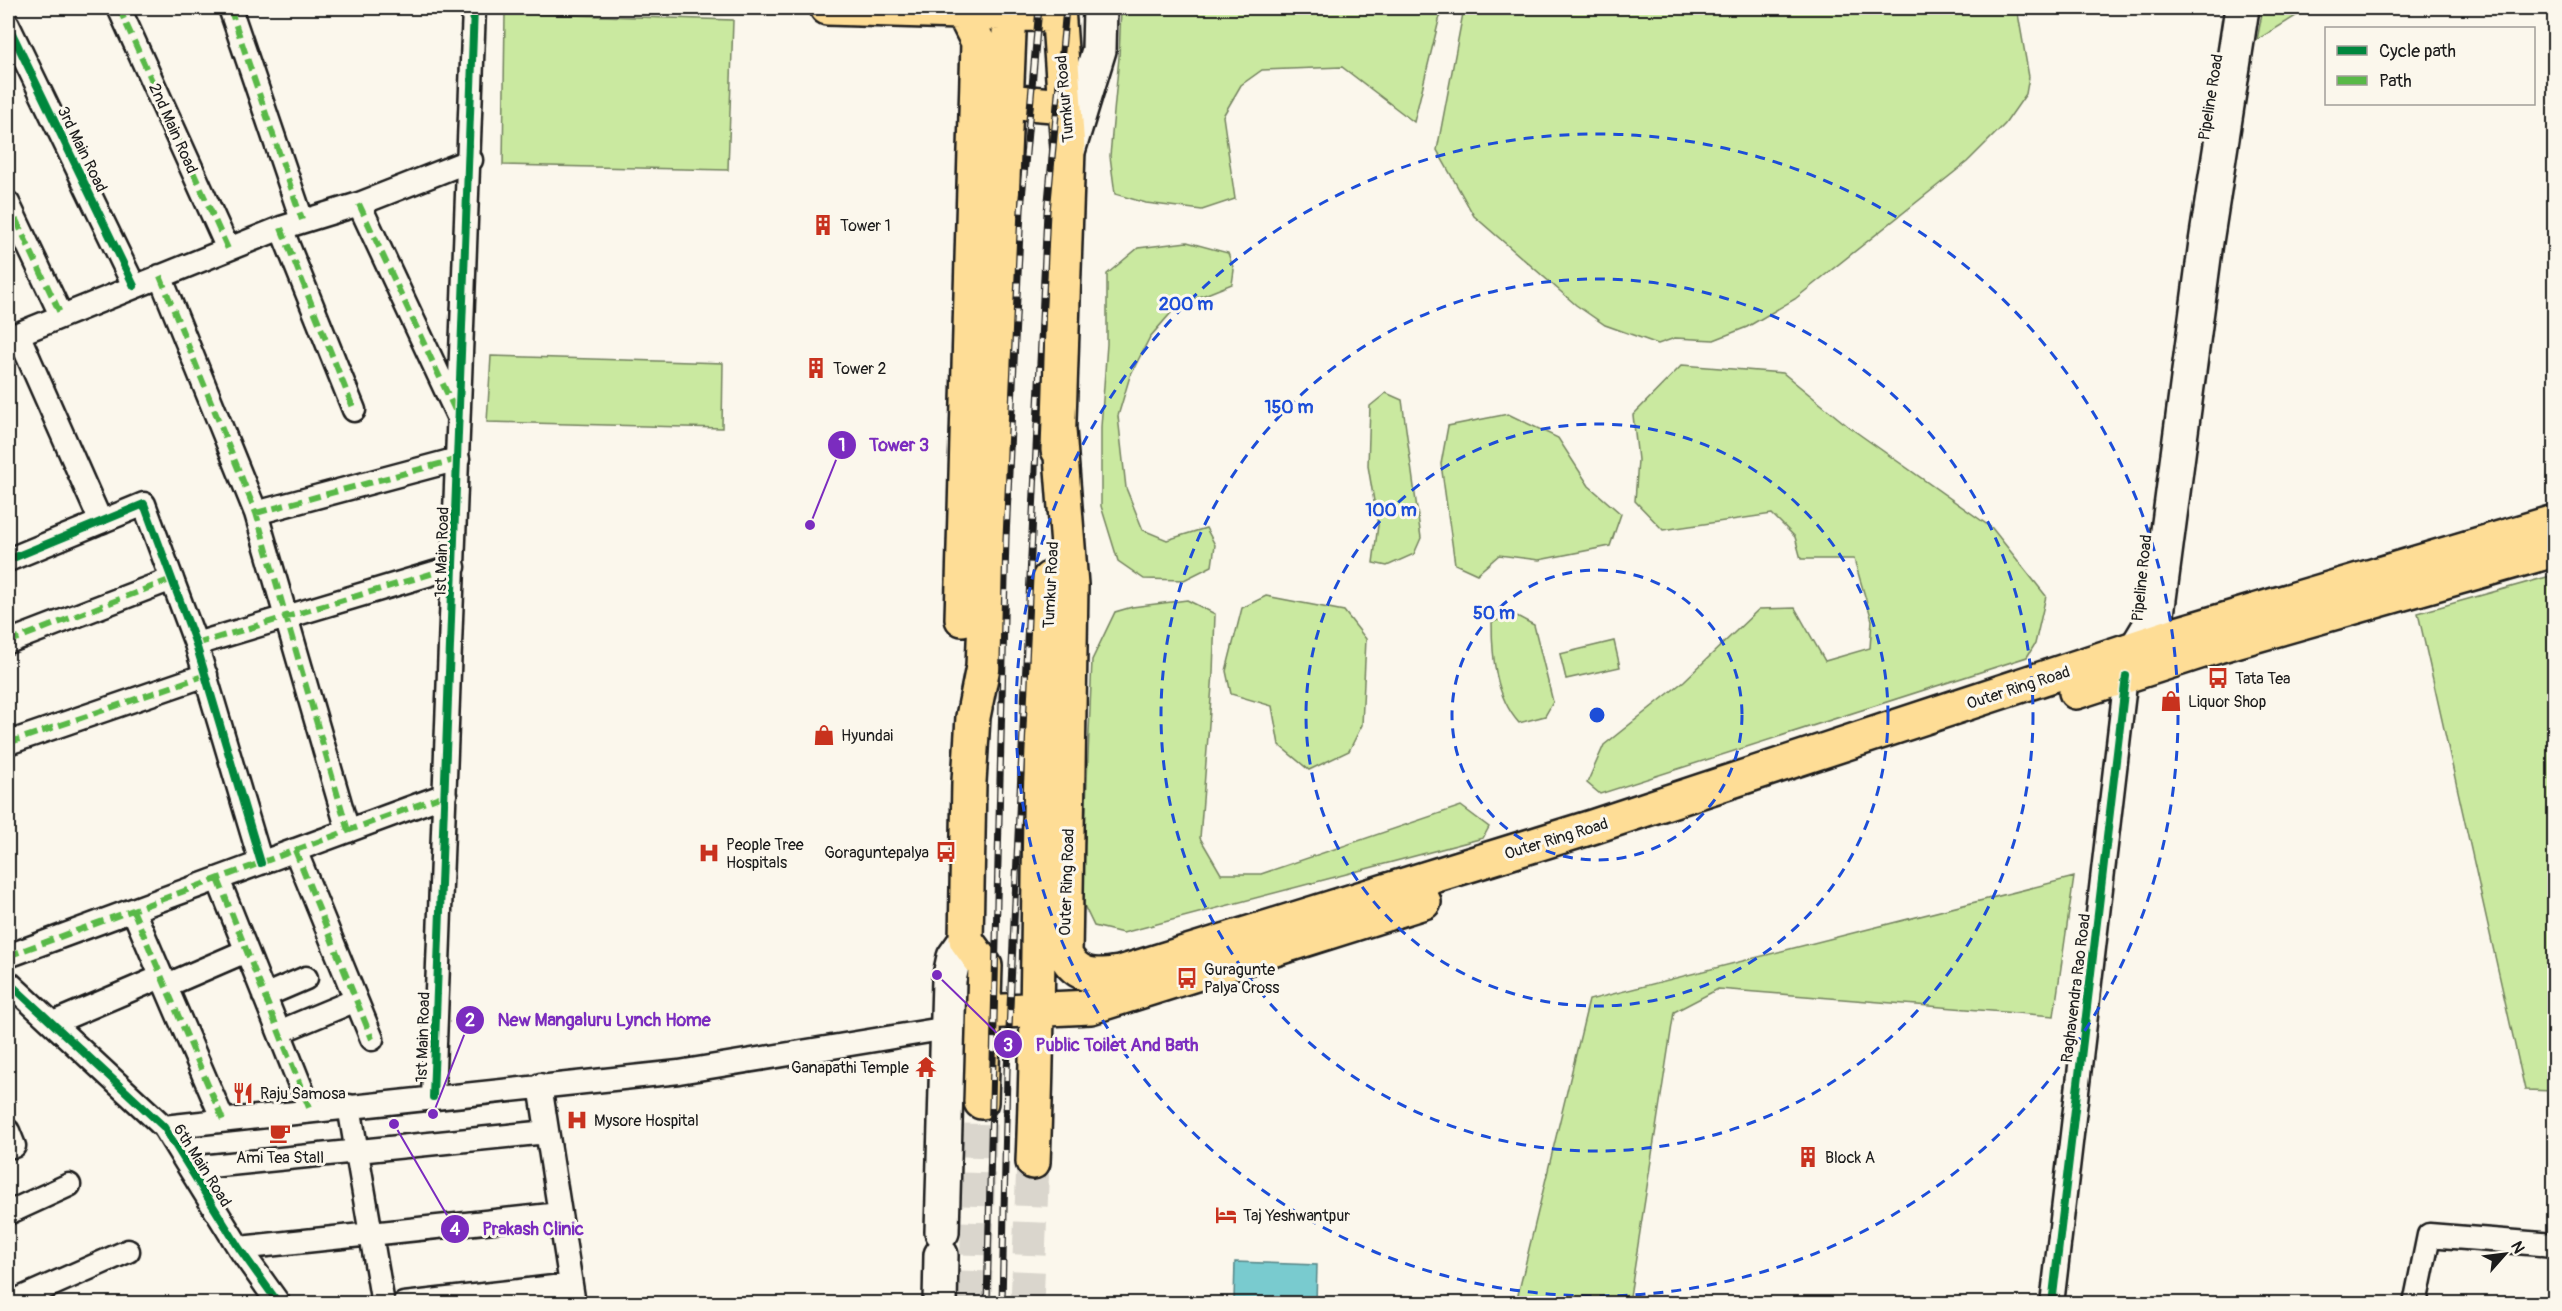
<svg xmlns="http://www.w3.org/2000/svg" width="2562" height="1311" viewBox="0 0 2562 1311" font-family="Pangolin,sans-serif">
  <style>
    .green { fill: #cae9a0; stroke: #73825e; stroke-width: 1.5 }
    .water { fill: #79cbcf; stroke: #548587; stroke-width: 1.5 }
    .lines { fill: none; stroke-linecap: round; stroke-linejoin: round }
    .highway-tunnel { stroke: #dad6cd; stroke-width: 33; stroke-dasharray: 33 16; stroke-linecap: butt }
    .street-casing { stroke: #1c1c1c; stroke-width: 27 }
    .secondary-casing { stroke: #1c1c1c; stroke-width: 38 }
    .highway-casing { stroke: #1c1c1c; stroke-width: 38 }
    .street { stroke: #fbf7ec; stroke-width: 22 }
    .secondary { stroke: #fbf7ec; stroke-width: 33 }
    .highway { stroke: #fedd96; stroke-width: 33 }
    .rail-casing { stroke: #1c1c1c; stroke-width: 7 }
    .rail { stroke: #fbf7ec; stroke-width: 4.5; stroke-dasharray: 14; stroke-linecap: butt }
    .quiet { stroke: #58b947; stroke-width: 6; stroke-dasharray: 12 6; stroke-linecap: butt }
    .cycleway-casing { stroke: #fbf7ec; stroke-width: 11 }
    .cycleway { stroke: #00873e; stroke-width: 8 }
    .ring { fill: none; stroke: #1d4ed8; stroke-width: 3; stroke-dasharray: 10 8 }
    .labels { text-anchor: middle; stroke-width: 6; stroke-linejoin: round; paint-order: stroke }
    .street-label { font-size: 16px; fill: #1c1c1c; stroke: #fbf7ec }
    .poi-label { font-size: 16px; fill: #1c1c1c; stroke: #fbf7ec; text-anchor: start }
    .centre { fill: #1d4ed8; stroke: #fbf7ec; stroke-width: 3 }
    .ring-label { font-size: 18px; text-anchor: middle; font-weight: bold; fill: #1d4ed8; stroke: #fbf7ec; stroke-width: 6; stroke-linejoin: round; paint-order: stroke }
    .leader { fill: none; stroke: #7b2cbf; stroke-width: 2 }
    .callout-dot { fill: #7b2cbf; stroke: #fbf7ec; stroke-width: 2 }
    .mark-label { font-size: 18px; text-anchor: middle; font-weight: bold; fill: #fff }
    .callout-label { font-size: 18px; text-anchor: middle; font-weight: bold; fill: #7b2cbf; stroke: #fbf7ec; stroke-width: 6; stroke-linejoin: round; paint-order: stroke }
  </style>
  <rect width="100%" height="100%" fill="#fbf7ec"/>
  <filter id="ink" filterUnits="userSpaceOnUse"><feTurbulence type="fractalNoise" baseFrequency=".0167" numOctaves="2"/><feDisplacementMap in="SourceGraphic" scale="12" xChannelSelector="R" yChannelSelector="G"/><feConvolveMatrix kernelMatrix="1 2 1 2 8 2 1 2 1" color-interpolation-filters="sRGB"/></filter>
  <g filter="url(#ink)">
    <path class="green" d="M1121 8H1442L1414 122 1342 67 1262 70 1241 85 1223 116 1235 199 1202 210 1146 203 1115 194 1110 156 1119 57Z
      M1464 8H2017L2029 77 2026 94 2005 124 1967 162 1795 299 1747 327 1714 340 1675 338 1658 344 1605 325 1576 305 1474 216 1437 150Z
      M2263 8H2309L2257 40Z
      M505 13 733 20 728 170 503 165Z
      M1187 242 1228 253 1234 270 1232 284 1177 306 1150 337 1130 376 1118 416 1126 488 1143 530 1167 540 1206 528 1215 545 1212 566 1184 580 1144 579 1118 561 1101 506V427L1107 344V274L1138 248Z
      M491 356 723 363 722 428 487 422Z
      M1682 365 1783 373 1849 427 1992 528 2046 596 2035 644 2027 657 1600 794 1587 783 1604 745 1684 681 1759 609 1795 608 1825 661 1870 648 1872 620 1854 559H1801L1795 537 1772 514 1663 530 1635 501 1638 460 1633 415Z
      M1386 393 1402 400 1421 538 1414 554 1387 566 1373 563 1378 525 1368 466 1370 406Z
      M1508 414 1558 438 1589 486 1621 514 1610 546 1539 560 1499 555 1477 574 1455 564 1441 464 1448 426Z
      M2554 575V1091L2525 1090 2418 613Z
      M1266 596 1344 611 1366 639 1362 725 1349 751 1309 770 1279 745 1272 706 1231 694 1226 671 1242 608Z
      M1187 600 1215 614 1213 673 1200 838 1221 874H1261L1461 806 1489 827 1483 838 1123 933 1094 926 1082 901 1092 660 1115 612 1132 607Z
      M1515 615 1534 625 1553 702 1545 716 1519 723C1495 696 1492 656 1492 622Z
      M1614 641 1620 667 1566 679 1560 654Z
      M2074 877 2054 1016 1718 989 1674 1012 1629 1303H1516L1589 1000Z"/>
    <path class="water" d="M1235 1262 1317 1265 1316 1303 1234 1300Z"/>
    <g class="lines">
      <path class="highway-tunnel" d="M975 1304 981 1102
        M1027 1304 1033 1162"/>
      <defs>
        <path id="street" d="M119 8 228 249
          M230 8 302 220
          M8 25 134 286
          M8 203 61 315
          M359 204 457 414
          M281 228 354 410
          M160 276 256 513 348 831
          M18 334 101 522
          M8 338 281 228 359 204 471 160
          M256 513 458 459
          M8 560 144 504 196 644 261 863
          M8 642 172 579
          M196 644 454 567
          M8 743 206 675
          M295 850 372 1039
          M218 879 310 1110
          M133 910 223 1120
          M8 956 445 795
          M8 982 164 1127 239 1248 279 1304
          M264 996 306 978
          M53 1023 161 977 172 983 246 951
          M279 1032 356 1000
          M540 1085 574 1304
          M433 1097 474 8
          M349 1106 383 1304
          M164 1127 679 1072 948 1028
          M8 1131 14 1146
          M190 1168 547 1132
          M8 1213 69 1185
          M239 1248 560 1214
          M8 1304 128 1251
          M404 1304 571 1285
          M2052 1304 2126 676
          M2415 1304 2429 1235 2554 1245"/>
        <path id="secondary" d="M1069 148 1099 50 1100 8
          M2137 647 2157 614 2206 242 2242 8
          M942 1232 949 980 954 957 966 940
          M940 1304 941 1255"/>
        <path id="highway" d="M827 8 1057 15
          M1058 8 1068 149 1058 450
          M1004 101 1065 106
          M1059 430 1071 585 1065 954C1077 978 1096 977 1120 973L1592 827 2177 634 2554 522
          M962 619 978 42 962 10
          M2076 692 2218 646 2554 550
          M984 1012 1091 1007 1424 902
          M981 1102 985 966 966 940 969 782 973 717 983 667 1010 8
          M1033 1162C1041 968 1036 773 1049 579"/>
      </defs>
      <use href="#street" class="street-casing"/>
      <use href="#secondary" class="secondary-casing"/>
      <use href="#highway" class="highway-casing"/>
      <use href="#street" class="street"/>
      <use href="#secondary" class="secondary"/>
      <use href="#highway" class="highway"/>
      <defs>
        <path id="rail" d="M987 1304 1006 538 1021 210 1039 8
          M1002 1304 1007 1072 1047 212 1066 8"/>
      </defs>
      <use href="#rail" class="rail-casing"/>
      <use href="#rail" class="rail"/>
      <path class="quiet" d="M119 8 228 249
        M230 8 302 220
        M8 203 61 315
        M359 204 455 410
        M281 228 354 410
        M160 276 256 513 348 831
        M256 513 458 459
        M8 642 172 579
        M196 644 454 567
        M8 743 206 675
        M295 850 372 1039
        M218 879 310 1110
        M133 910 223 1120
        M8 956 445 795"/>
      <defs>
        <path id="cycleway" d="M8 25 134 286
          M8 560 144 504 196 644 261 863
          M8 982 164 1127 239 1248 279 1304
          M433 1097 474 8
          M2052 1304 2126 676"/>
      </defs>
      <use href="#cycleway" class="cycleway-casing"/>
      <use href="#cycleway" class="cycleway"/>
    </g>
  </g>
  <g class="ring">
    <circle cx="1597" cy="715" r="145"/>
    <circle cx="1597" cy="715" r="291"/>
    <circle cx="1597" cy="715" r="436"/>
    <circle cx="1597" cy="715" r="581"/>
  </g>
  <defs>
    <symbol id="building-bare" viewBox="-9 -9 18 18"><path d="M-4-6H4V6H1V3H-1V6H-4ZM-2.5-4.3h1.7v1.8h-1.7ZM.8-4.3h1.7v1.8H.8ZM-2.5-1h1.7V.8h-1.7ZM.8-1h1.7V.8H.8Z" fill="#c8321e" stroke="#fbf7ec" stroke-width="2.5" paint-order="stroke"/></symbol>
    <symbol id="bus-bare" viewBox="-9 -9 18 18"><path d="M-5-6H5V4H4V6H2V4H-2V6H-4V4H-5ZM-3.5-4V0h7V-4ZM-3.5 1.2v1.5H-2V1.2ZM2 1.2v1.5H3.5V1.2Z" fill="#c8321e" stroke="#fbf7ec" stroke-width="2.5" paint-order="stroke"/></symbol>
    <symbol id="shop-bare" viewBox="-9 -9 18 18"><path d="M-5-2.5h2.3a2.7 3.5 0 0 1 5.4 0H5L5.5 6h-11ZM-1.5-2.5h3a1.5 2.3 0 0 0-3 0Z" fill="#c8321e" stroke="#fbf7ec" stroke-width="2.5" paint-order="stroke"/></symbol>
    <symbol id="hospital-bare" viewBox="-9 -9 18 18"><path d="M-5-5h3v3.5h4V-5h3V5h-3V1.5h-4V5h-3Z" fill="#c8321e" stroke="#fbf7ec" stroke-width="2.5" paint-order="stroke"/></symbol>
    <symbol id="temple-bare" viewBox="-9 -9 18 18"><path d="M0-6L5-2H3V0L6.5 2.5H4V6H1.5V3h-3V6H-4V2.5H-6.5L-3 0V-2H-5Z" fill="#c8321e" stroke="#fbf7ec" stroke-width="2.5" paint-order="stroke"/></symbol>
    <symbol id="restaurant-bare" viewBox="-9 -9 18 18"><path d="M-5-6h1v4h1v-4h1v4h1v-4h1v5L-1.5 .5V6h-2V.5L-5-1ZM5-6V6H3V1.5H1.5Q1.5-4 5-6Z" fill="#c8321e" stroke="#fbf7ec" stroke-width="2.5" paint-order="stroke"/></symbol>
    <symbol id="cafe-bare" viewBox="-9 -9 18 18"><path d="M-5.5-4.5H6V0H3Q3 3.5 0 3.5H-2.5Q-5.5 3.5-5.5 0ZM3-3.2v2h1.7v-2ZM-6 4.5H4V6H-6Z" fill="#c8321e" stroke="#fbf7ec" stroke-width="2.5" paint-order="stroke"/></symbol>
    <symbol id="hotel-bare" viewBox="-9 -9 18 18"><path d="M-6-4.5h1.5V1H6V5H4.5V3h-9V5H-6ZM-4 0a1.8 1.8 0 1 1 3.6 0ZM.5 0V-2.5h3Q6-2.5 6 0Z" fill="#c8321e" stroke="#fbf7ec" stroke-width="2.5" paint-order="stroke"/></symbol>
  </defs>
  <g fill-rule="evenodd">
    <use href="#building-bare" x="808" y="210" width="30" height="30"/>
    <use href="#building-bare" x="801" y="353" width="30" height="30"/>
    <use href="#bus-bare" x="2203" y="663" width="30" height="30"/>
    <use href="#shop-bare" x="2156" y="686" width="30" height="30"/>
    <use href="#shop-bare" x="809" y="720" width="30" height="30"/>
    <use href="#bus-bare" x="931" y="837" width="30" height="30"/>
    <use href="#hospital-bare" x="694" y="838" width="30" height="30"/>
    <use href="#bus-bare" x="1172" y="963" width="30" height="30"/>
    <use href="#temple-bare" x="911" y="1052" width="30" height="30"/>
    <use href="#restaurant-bare" x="228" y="1078" width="30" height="30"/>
    <use href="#hospital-bare" x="562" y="1105" width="30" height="30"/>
    <use href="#cafe-bare" x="265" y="1118" width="30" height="30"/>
    <use href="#building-bare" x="1793" y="1142" width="30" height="30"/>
    <use href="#hotel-bare" x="1211" y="1200" width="30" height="30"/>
  </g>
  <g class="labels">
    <g class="street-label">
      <text transform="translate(2210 97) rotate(-81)" y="6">Pipeline Road</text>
      <text transform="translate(1064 99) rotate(-95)" y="6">Tumkur Road</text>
      <text transform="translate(174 128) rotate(66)" y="6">2nd Main Road</text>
      <text transform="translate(83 149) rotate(64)" y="6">3rd Main Road</text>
      <text transform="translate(441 552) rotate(-88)" y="6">1st Main Road</text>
      <text transform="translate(2141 578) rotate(-84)" y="6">Pipeline Road</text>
      <text transform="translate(1050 585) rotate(-87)" y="6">Tumkur Road</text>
      <text transform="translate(2018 687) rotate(-18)" y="6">Outer Ring Road</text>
      <text transform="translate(1556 838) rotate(-17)" y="6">Outer Ring Road</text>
      <text transform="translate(1066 882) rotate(-88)" y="6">Outer Ring Road</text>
      <text transform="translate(2075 988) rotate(-83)" y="6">Raghavendra Rao Road</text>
      <text transform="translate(422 1037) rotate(-88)" y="6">1st Main Road</text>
      <text transform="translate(203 1165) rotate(58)" y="6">6th Main Road</text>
    </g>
    <g class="poi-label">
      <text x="840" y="231">Tower 1</text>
      <text x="833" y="374">Tower 2</text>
      <text x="2235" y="684">Tata Tea</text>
      <text x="2188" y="707">Liquor Shop</text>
      <text x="841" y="741">Hyundai</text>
      <text x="726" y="850">People Tree<tspan x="726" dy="18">Hospitals</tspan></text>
      <text x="929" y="858" text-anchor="end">Goraguntepalya</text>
      <text x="1204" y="975">Guragunte<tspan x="1204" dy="18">Palya Cross</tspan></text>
      <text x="909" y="1073" text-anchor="end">Ganapathi Temple</text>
      <text x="260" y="1099">Raju Samosa</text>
      <text x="594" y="1126">Mysore Hospital</text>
      <text x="280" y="1163" text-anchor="middle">Ami Tea Stall</text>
      <text x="1825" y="1163">Block A</text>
      <text x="1243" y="1221">Taj Yeshwantpur</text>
    </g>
  </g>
  <circle cx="1597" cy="715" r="9" class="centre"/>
  <g class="ring-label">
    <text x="1186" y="310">200 m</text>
    <text x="1289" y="413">150 m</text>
    <text x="1391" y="516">100 m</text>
    <text x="1494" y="619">50 m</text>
  </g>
  <path class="leader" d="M810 525L842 445M433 1114L470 1020M937 975L1008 1044M394 1124L455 1229"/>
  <g class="callout-dot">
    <circle cx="810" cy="525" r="6"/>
    <circle cx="433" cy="1114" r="6"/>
    <circle cx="937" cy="975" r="6"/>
    <circle cx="394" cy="1124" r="6"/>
    <circle cx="842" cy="445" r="15"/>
    <circle cx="470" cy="1020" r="15"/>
    <circle cx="1008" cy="1044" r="15"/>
    <circle cx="455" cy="1229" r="15"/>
  </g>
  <g class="mark-label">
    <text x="842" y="451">1</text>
    <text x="470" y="1026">2</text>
    <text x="1008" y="1051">3</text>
    <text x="455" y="1235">4</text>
  </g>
  <g class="callout-label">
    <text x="899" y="451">Tower 3</text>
    <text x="604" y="1026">New Mangaluru Lynch Home</text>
    <text x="1117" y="1051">Public Toilet And Bath</text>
    <text x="533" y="1235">Prakash Clinic</text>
  </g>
  <rect width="2562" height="1311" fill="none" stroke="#fbf7ec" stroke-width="30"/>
  <rect x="15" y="15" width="2532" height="1281" fill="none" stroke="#1c1c1c" stroke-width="2" filter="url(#ink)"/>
  <rect x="2325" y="27" width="210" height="78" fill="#fbf7ec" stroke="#a29f99" stroke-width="1.5"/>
  <rect x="2337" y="46" width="30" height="9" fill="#00873e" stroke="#a29f99" stroke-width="1.5"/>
  <text x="2379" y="57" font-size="18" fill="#1c1c1c">Cycle path</text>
  <rect x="2337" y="76" width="30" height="9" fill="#58b947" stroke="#a29f99" stroke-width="1.5"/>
  <text x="2379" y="87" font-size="18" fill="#1c1c1c">Path</text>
  <g transform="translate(2505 1254) rotate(62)" stroke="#fbf7ec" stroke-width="4.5" paint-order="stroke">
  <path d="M0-4.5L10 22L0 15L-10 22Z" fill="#1c1c1c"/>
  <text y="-9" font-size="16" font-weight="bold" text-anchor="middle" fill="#1c1c1c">N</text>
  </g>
</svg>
